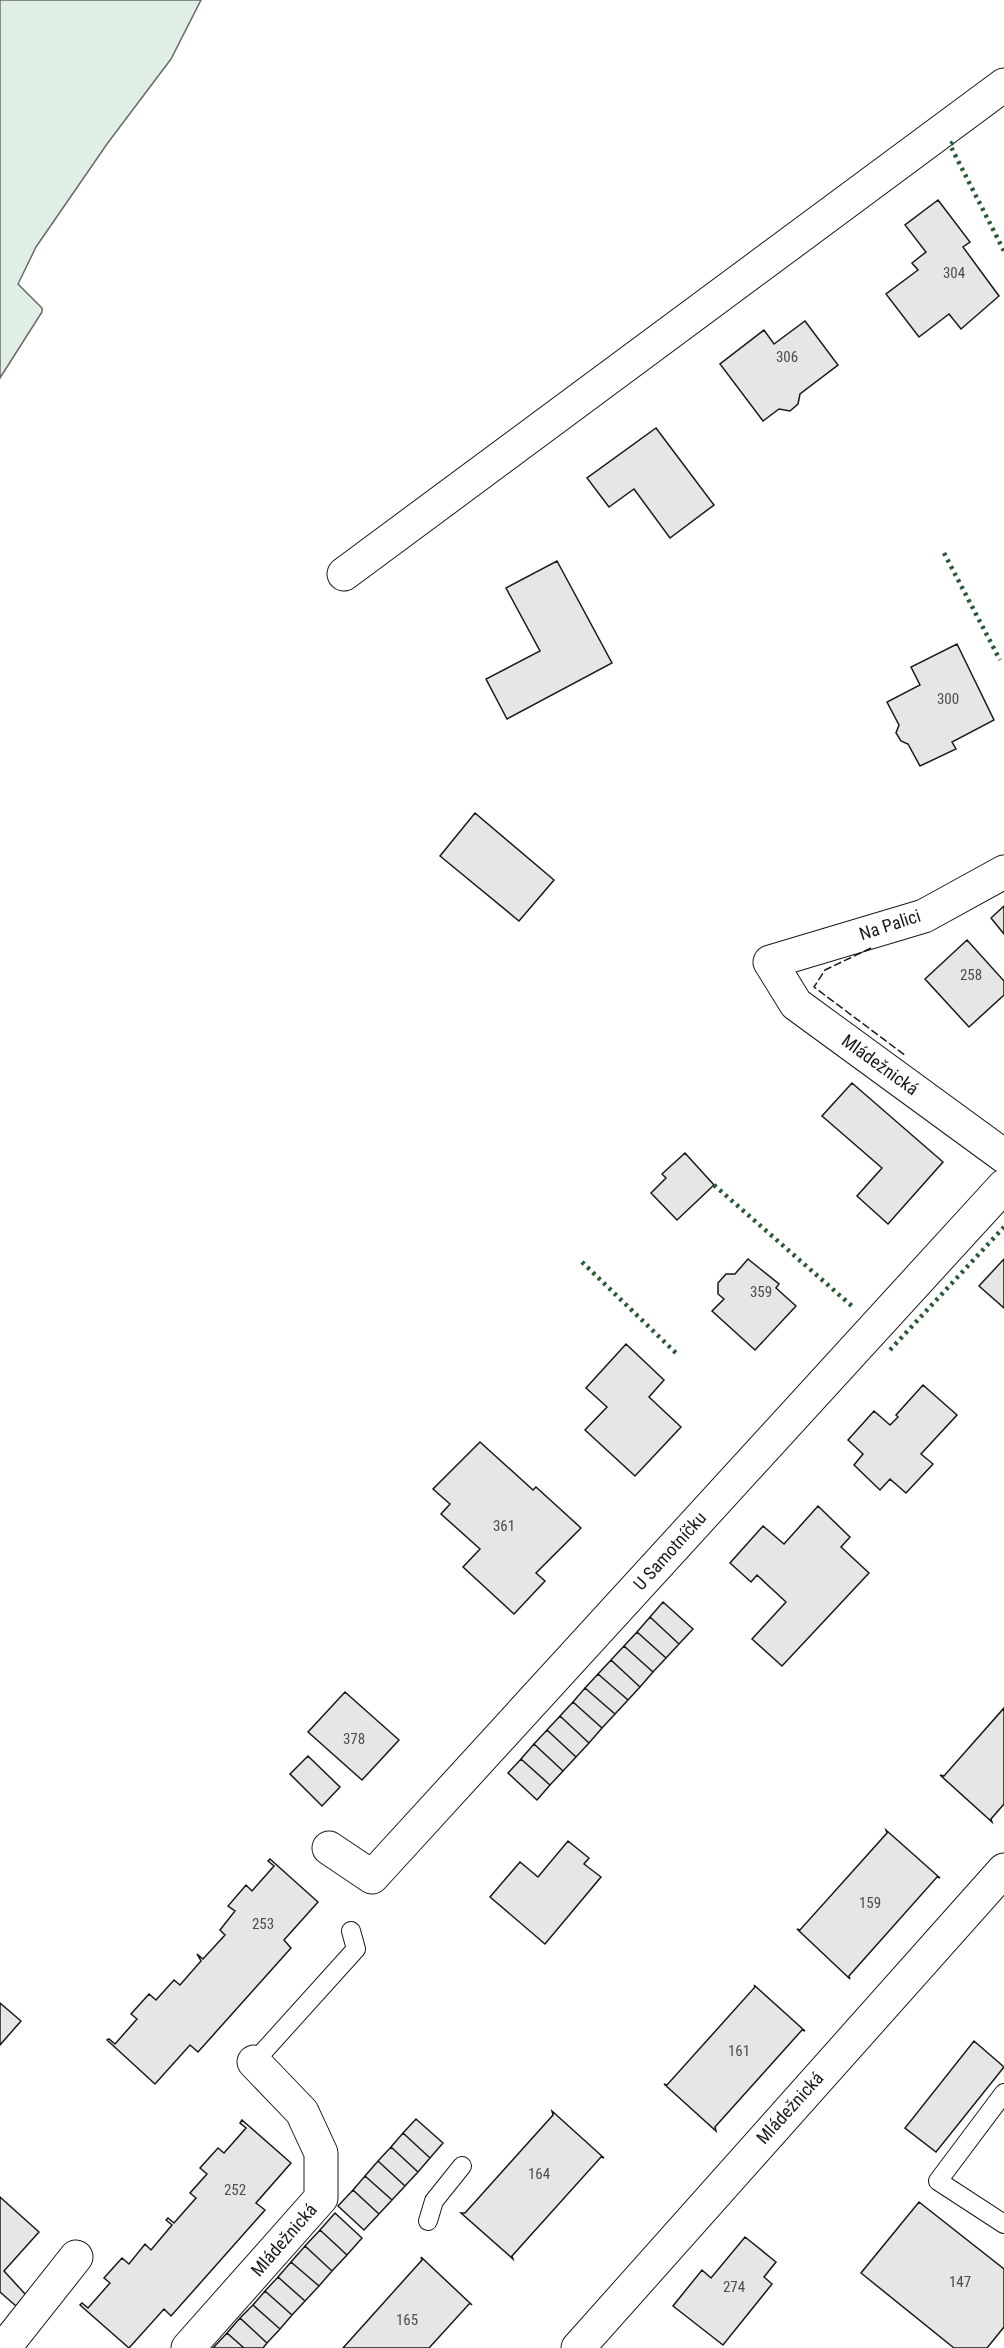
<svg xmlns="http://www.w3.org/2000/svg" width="1004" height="2348" viewBox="0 0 1004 2348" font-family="'Roboto Condensed',sans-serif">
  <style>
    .green { fill: #e0efe3; stroke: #6a6a6a; stroke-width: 1.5 }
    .building { fill: #e6e6e6; stroke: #1a1a1a; stroke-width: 1.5 }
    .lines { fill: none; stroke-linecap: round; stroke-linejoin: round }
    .service-casing { stroke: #1a1a1a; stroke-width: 20 }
    .minor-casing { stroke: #1a1a1a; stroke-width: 35 }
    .service { stroke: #fff; stroke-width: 18 }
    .minor { stroke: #fff; stroke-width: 33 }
    .hedge { stroke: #2b5a34; stroke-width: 4.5; stroke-dasharray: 3 4.5; stroke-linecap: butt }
    .fence { stroke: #1a1a1a; stroke-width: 1.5; stroke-dasharray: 8 3; stroke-linecap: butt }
    .labels { text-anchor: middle; stroke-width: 4.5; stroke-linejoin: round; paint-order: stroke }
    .number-label { font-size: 15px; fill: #4d4d4d }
    .street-label { font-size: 18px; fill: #1a1a1a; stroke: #fff }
  </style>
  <rect width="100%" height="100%" fill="#fff"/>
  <path class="green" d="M0 0H201L171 59 107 144 36 247 18 284 42 308V312L0 378Z"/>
  <path class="building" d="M938 200 970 242 963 247 999 296 961 329 949 314 919 337 886 294 918 270 912 263 926 252 905 225Z
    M805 321 838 365 800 394 798 404 790 411 779 409 763 421 720 364 764 330 774 344Z
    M656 428 714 505 670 538 634 489 609 507 587 478Z
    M557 561 612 663 507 719 486 679 540 651 506 588Z
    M957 644 994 720 952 742 956 749 920 766 908 744 901 741 896 733 899 725 887 702 920 685 911 667Z
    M475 813 554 880 519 921 440 856Z
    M1004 906V934L991 918Z
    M967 940 1004 981V995L969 1027 925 979Z
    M852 1083 943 1162 888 1224 857 1196 882 1168 822 1116Z
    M685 1153 714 1185 677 1220 651 1193 666 1178 662 1174Z
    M748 1259 779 1284 776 1288 796 1306 755 1350 712 1311 724 1299 718 1294V1283L726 1274H735Z
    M1004 1259V1308L979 1286Z
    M626 1344 664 1380 649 1397 681 1427 635 1476 585 1430 607 1407 586 1388Z
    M923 1385 957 1415 921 1454 933 1464 906 1493 890 1479 880 1490 854 1465 863 1454 848 1440 874 1411 890 1425 898 1417 896 1415Z
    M480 1442 533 1490 536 1487 581 1528 536 1573 545 1581 514 1614 463 1567 480 1549 441 1514 450 1504 433 1489Z
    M818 1506 850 1537 841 1547 869 1573 782 1666 752 1639 786 1602 757 1575 751 1582 730 1563 763 1526 784 1544Z
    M663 1602 693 1629 679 1644 650 1617Z
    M650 1617 679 1644 666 1658 637 1632Z
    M637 1632 666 1658 653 1672 624 1646Z
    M624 1646 653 1672 640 1687 611 1660Z
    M611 1660 640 1687 628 1700 598 1674Z
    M598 1674 628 1700 615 1714 585 1688Z
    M585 1688 615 1714 602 1728 573 1702Z
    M345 1692 399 1740 362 1780 308 1732Z
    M573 1702 602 1728 589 1743 560 1716Z
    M1004 1708V1804L991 1819 992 1822 940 1775 944 1776Z
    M560 1716 589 1743 576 1757 547 1730Z
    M547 1730 576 1757 563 1771 534 1744Z
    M534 1744 563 1771 550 1785 521 1759Z
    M308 1756 340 1787 322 1806 290 1774Z
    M521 1759 550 1785 537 1800 508 1773Z
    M886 1830 940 1878 937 1877 849 1976 850 1979 797 1929 800 1930 887 1833Z
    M568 1841 589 1858 584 1864 601 1877 545 1944 490 1897 520 1862 538 1877Z
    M270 1859 318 1902 284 1940 291 1948 198 2052 190 2045 155 2084 107 2040 109 2039 115 2044 137 2019 131 2014 149 1994 156 2000 174 1980 180 1985 201 1961 197 1954 203 1959 225 1935 220 1930 235 1911 228 1906 246 1885 252 1891 274 1866 268 1861Z
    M754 1985 805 2031 802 2030 715 2127 716 2131 664 2084 667 2085 755 1987Z
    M0 2003 21 2021 0 2045Z
    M974 2041 1004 2067 936 2152 905 2128Z
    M552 2111 604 2158 601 2157 512 2256 513 2259 461 2213H465L553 2115Z
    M416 2119 443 2143 430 2158 403 2133Z
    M242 2120 291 2163 256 2203 265 2210 171 2316 164 2309 129 2348 80 2305 82 2303 88 2308 110 2283 104 2278 122 2258 129 2264 145 2244 151 2250 172 2225 166 2220 168 2218 174 2223 196 2198 190 2193 207 2174 200 2168 218 2148 224 2153 246 2128 240 2123Z
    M403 2133 430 2158 418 2172 391 2147Z
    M391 2147 418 2172 405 2186 378 2161Z
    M378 2161 405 2186 392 2200 365 2176Z
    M365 2176 392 2200 379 2214 353 2190Z
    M353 2190 379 2214 364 2230 338 2206Z
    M0 2197 39 2232 4 2271 26 2295 16 2306 0 2292Z
    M919 2202 1004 2269V2327L987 2348H954L861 2273Z
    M335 2213 362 2238 347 2255 320 2230Z
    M320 2230 347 2255 332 2271 305 2246Z
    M745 2237 776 2262 764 2277 772 2284 723 2345 673 2306 702 2270 711 2278Z
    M305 2246 332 2271 319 2286 291 2262Z
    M421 2257 472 2305 470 2303 429 2348H343L422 2260Z
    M291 2262 319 2286 305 2301 278 2277Z
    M278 2277 305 2301 292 2315 265 2291Z
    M265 2291 292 2315 280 2329 253 2305Z
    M253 2305 280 2329 267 2343 240 2318Z
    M240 2318 267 2343 263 2348H244L227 2333Z
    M227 2333 244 2348H213Z"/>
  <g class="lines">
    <defs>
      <path id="service" d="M254 2062 356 1949 351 1931
        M1004 2093 938 2181 1004 2224
        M428 2221 434 2201 462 2166"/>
      <path id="minor" d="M344 574 1004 85
        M1004 872 924 916 770 962 796 1004 1004 1156
        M329 1848 372 1877 1004 1186
        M4 2348 76 2257
        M188 2348 321 2198V2153L302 2112 254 2062
        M578 2348 1004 1870"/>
    </defs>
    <use href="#service" class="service-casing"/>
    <use href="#minor" class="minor-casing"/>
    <use href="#service" class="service"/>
    <use href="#minor" class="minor"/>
    <path class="hedge" d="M953 142 950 145 1004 251
      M944 553 1000 660
      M714 1185 853 1307
      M582 1262 678 1355
      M890 1350 1004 1227"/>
    <path class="fence" d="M871 948 825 970 814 987 906 1056"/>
  </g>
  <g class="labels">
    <g class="number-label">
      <text x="954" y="278">304</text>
      <text x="787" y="362">306</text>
      <text x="948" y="704">300</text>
      <text x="971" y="980">258</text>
      <text x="761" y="1297">359</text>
      <text x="504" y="1531">361</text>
      <text x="354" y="1744">378</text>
      <text x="870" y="1908">159</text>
      <text x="263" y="1929">253</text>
      <text x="739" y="2056">161</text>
      <text x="539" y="2179">164</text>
      <text x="235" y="2195">252</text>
      <text x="960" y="2287">147</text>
      <text x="734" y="2292">274</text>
      <text x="407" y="2325">165</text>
    </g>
    <g class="street-label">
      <text transform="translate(890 925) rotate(-18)" y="6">Na Palici</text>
      <text transform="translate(880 1065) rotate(36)" y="6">Mládežnická</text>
      <text transform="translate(670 1551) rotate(-48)" y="6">U Samotníčku</text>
      <text transform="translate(790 2108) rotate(-48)" y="6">Mládežnická</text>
      <text transform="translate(284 2240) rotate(-49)" y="6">Mládežnická</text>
    </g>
  </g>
</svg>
